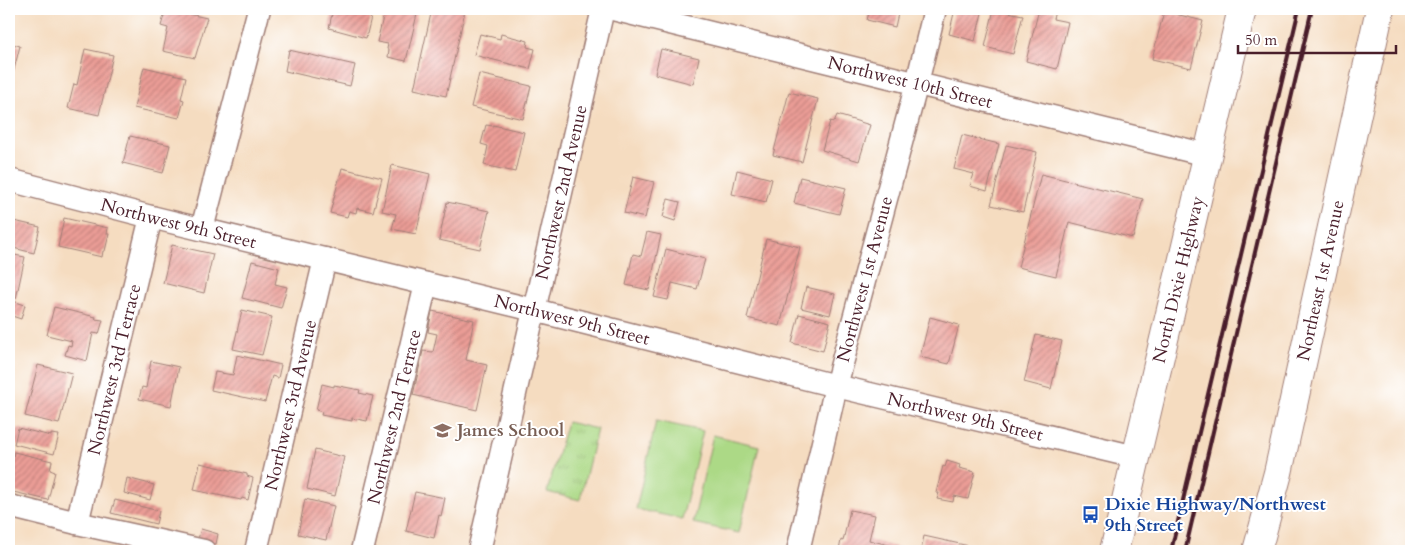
<svg xmlns="http://www.w3.org/2000/svg" width="1420" height="560" viewBox="0 0 1420 560" font-family="Cardo,serif">
  <style>
    .grass { fill: url(#grass-tufts); stroke: #7b7c58 }
    .garden { fill: #acd986; stroke: #7b7c58 }
    .building { fill: url(#building-hatch) }
    .lines { fill: none; stroke-linecap: round; stroke-linejoin: round }
    .minor-casing { stroke: #a07e76; stroke-width: 25 }
    .primary-casing { stroke: #a07e76; stroke-width: 30 }
    .minor { stroke: #fff; stroke-width: 22 }
    .primary { stroke: #fff; stroke-width: 28 }
    .rail { stroke: #4a1f2b; stroke-width: 4 }
    .labels { text-anchor: middle; stroke-width: 4; stroke-linejoin: round; paint-order: stroke }
    .street-label { font-size: 18px; fill: #4a1f2b; stroke: #fff }
    .education-label { font-size: 18px; font-weight: bold; fill: #785e54; stroke: #fff; text-anchor: start }
    .transit-label { font-size: 18px; font-weight: bold; fill: #164399; stroke: #fff; text-anchor: start }
  </style>
  <defs>
    <pattern id="grass-tufts" width="24" height="20" patternUnits="userSpaceOnUse" patternTransform="scale(1.25)"><rect width="24" height="20" fill="#acd986"/><path d="M3 7l-1-3M5 7V3M7 7l1-3M15 17l-1-3M17 17v-4M19 17l1-3" fill="none" stroke="#96ba74"/></pattern>
    <pattern id="building-hatch" width="6" height="6" patternUnits="userSpaceOnUse" patternTransform="scale(1.25)"><rect width="6" height="6" fill="#eb9d96"/><path d="M-1 1l2-2M0 6l6-6M5 7l2-2" fill="none" stroke="#c07f7b"/></pattern>
  </defs>
  <rect width="100%" height="100%" fill="#fff"/>
  <filter id="ink" filterUnits="userSpaceOnUse"><feTurbulence type="fractalNoise" baseFrequency=".02" numOctaves="2"/><feDisplacementMap in="SourceGraphic" scale="10" xChannelSelector="R" yChannelSelector="G"/><feConvolveMatrix kernelMatrix="1 2 1 2 8 2 1 2 1" color-interpolation-filters="sRGB"/></filter>
  <filter id="wash" filterUnits="userSpaceOnUse"><feTurbulence type="fractalNoise" baseFrequency=".0096" numOctaves="4" result="noise"/><feDisplacementMap in="SourceGraphic" scale="20" xChannelSelector="R" yChannelSelector="G"/><feGaussianBlur stdDeviation="1.12" result="paint"/><feColorMatrix in="noise" values="0 0 0 0 0 0 0 0 0 0 0 0 0 0 0 0 0 1.4 0 .05"/><feComposite in="paint" operator="in"/></filter>
  <g filter="url(#wash)">
    <rect width="100%" height="100%" fill="#f5dcc0"/>
    <path class="grass" d="M567 422 597 429 580 500 547 492Z"/>
    <path class="garden" d="M656 421 703 431 682 519 636 509Z
      M713 435 759 446 739 533 693 523Z"/>
    <g id="blocks">
      <path class="building" d="M166 9 207 18 195 58 163 51 168 28 161 26Z
        M333 9H373L366 38 329 28Z
        M385 9 418 10 406 61 388 57 389 50 387 49 388 44 377 42Z
        M432 9H458L465 11 446 96 414 89Z
        M870 9H899L895 27 867 20Z
        M955 9H983L975 41 949 34Z
        M994 9H1007V12L1023 15 1013 54 985 47Z
        M1039 9 1055 11 1053 19 1068 22 1057 69 1026 61Z
        M1164 11 1203 21 1191 68 1152 59Z
        M480 34 500 39 501 34 528 41 527 47 535 49 530 69 474 55Z
        M9 43 20 46 9 89Z
        M85 49 113 55 99 115 68 108 74 84 77 85Z
        M661 49 699 58 693 84 655 74Z
        M289 50 355 65 350 86 285 71Z
        M144 67 186 77 181 99 184 100 179 118 134 108Z
        M479 74 531 86 523 119 471 107Z
        M789 92 818 99 802 162 773 155Z
        M837 115 870 125 859 161 822 150 830 121 834 122Z
        M486 125 493 126V125L524 132 515 172 484 165 488 146 481 144Z
        M962 135 999 144 987 191 970 186 974 174 954 169Z
        M130 136 170 145 163 173 123 163Z
        M1006 145 1037 152 1023 212 991 205Z
        M392 165 430 174 416 234 392 229 396 214 382 211Z
        M342 168 382 178 373 212 357 208 356 213 349 211 347 217 330 213Z
        M737 170 772 179 766 202 732 194Z
        M1041 174 1143 199 1133 238 1069 222 1056 276 1018 267Z
        M633 177 654 182 645 218 624 213Z
        M800 177 846 188 839 214 794 203Z
        M668 199 680 202 675 221 663 217Z
        M447 202 489 211 480 249 439 240Z
        M9 217 15 218 14 221 40 227 34 253 9 247Z
        M64 218 108 228 107 234H109L105 251H103L102 257 58 247Z
        M647 232 661 235 649 290 626 285 633 254 641 256Z
        M766 239 800 247 780 326 747 318Z
        M172 245 213 254 204 293 163 283Z
        M666 249 705 259 697 289 672 283 668 300 654 297Z
        M9 254 25 257 16 299 9 297Z
        M252 261 279 268 275 284 287 287 281 308 242 298Z
        M806 287 835 294 830 315 801 308Z
        M13 301 25 305 21 319 9 315Z
        M54 307 96 317 95 319 103 320 99 334 93 333 87 361 65 355 68 345 71 346 72 341 47 335Z
        M242 310 272 317 262 355 233 349Z
        M432 311 474 320 466 360 487 365 477 410 413 395 423 351 433 352 437 334 428 332Z
        M799 314 830 322 823 351 792 343Z
        M930 317 959 325 949 364 920 357Z
        M1036 335 1062 341 1051 389 1024 382Z
        M237 355 281 365 278 378 272 376 265 402 211 390 215 372 233 375Z
        M151 361 179 367 171 406 139 399 142 387 146 388Z
        M38 365 72 373 59 424 25 416Z
        M322 384 334 387V385L360 390 359 393 373 396 367 421 352 418V421L321 415 322 412 316 410Z
        M18 428 51 436V434L59 435 54 454 14 444Z
        M315 450 344 457 335 496 307 489Z
        M14 452 52 461 50 470 55 472 48 500 9 491V476Z
        M947 461 960 465 959 468 975 472 968 499 954 496 953 502 937 499 939 493H936L943 466 945 467Z
        M200 463 247 474V476L253 478 248 500 242 498 241 500 194 490Z
        M127 478 154 485 150 500 124 493Z
        M415 492 445 498 441 516 439 515 434 538 406 531Z
        M305 499 334 506 326 540 298 534Z
        M115 500 159 511 156 524 111 513Z
        M850 510 875 515 869 540 912 551H839L841 540 843 541Z
        M201 529 218 534 216 544 198 539Z
        M924 536 987 550V551H921Z"/>
    </g>
  </g>
  <g filter="url(#ink)">
    <use href="#blocks" fill-opacity="0" stroke="#a07e76" stroke-width="1"/>
    <g class="lines">
      <defs>
        <g id="minor">
          <path id="s1" d="M613 9 1207 155"/>
          <path id="s2" d="M9 180 151 217 534 310 836 386 1136 457"/>
          <path d="M202 229 259 9"/>
          <path d="M9 506 77 523 204 551"/>
          <path id="s3" d="M77 523 151 217"/>
          <path id="s4" d="M256 551 325 259"/>
          <path id="s5" d="M362 551 426 284"/>
          <path id="s6" d="M479 551 603 9"/>
          <path id="s7" d="M798 551 836 386 917 83 935 9"/>
        </g>
        <g id="primary">
          <path id="s8" d="M1114 551 1242 9"/>
          <path id="s9" d="M1257 551 1278 473 1380 9"/>
        </g>
      </defs>
      <use href="#minor" class="minor-casing"/>
      <use href="#primary" class="primary-casing"/>
      <use href="#minor" class="minor"/>
      <use href="#primary" class="primary"/>
      <path class="rail" d="M1171 551 1299 9
        M1185 551 1312 9"/>
    </g>
  </g>
  <defs>
    <symbol id="school-bare" viewBox="-9 -9 18 18"><path d="M0-5L7-2L0 1L-7-2ZM-4 1L0 2.5L4 1V4Q0 6-4 4Z" fill="#8d6e63" stroke="#fff" stroke-width="2.5" paint-order="stroke"/></symbol>
    <symbol id="bus-bare" viewBox="-9 -9 18 18"><path d="M-5-6H5V4H4V6H2V4H-2V6H-4V4H-5ZM-3.5-4V0h7V-4ZM-3.5 1.2v1.5H-2V1.2ZM2 1.2v1.5H3.5V1.2Z" fill="#1a4fb4" stroke="#fff" stroke-width="2.5" paint-order="stroke"/></symbol>
  </defs>
  <g fill-rule="evenodd">
    <use href="#school-bare" x="430" y="418" width="25" height="25"/>
    <use href="#bus-bare" x="1078" y="502" width="25" height="25"/>
  </g>
  <g class="labels">
    <g class="street-label">
      <text dy="6" stroke="none"><textPath href="#s1" startOffset="306">Northwest 10th Street</textPath></text>
      <text dy="6" stroke="none"><textPath href="#s6" startOffset="368">Northwest 2nd Avenue</textPath></text>
      <text dy="6" stroke="none"><textPath href="#s2" startOffset="175">Northwest 9th Street</textPath></text>
      <text dy="6" stroke="none"><textPath href="#s7" startOffset="280">Northwest 1st Avenue</textPath></text>
      <text dy="6" stroke="none"><textPath href="#s8" startOffset="279">North Dixie Highway</textPath></text>
      <text dy="6" stroke="none"><textPath href="#s9" startOffset="278">Northeast 1st Avenue</textPath></text>
      <text dy="6" stroke="none"><textPath href="#s2" startOffset="580">Northwest 9th Street</textPath></text>
      <text dy="6" stroke="none"><textPath href="#s3" startOffset="158">Northwest 3rd Terrace</textPath></text>
      <text dy="6" stroke="none"><textPath href="#s4" startOffset="150">Northwest 3rd Avenue</textPath></text>
      <text dy="6" stroke="none"><textPath href="#s2" startOffset="985">Northwest 9th Street</textPath></text>
      <text dy="6" stroke="none"><textPath href="#s5" startOffset="138">Northwest 2nd Terrace</textPath></text>
    </g>
    <g class="education-label">
      <text x="457" y="436">James School</text>
    </g>
    <g class="transit-label">
      <text x="1105" y="510">Dixie Highway/Northwest<tspan x="1105" dy="21">9th Street</tspan></text>
    </g>
  </g>
  <rect width="1420" height="560" fill="none" stroke="#fff" stroke-width="30"/>
  <path d="M1238 45v8h158v-8" fill="none" stroke="#4a1f2b" stroke-width="2.5"/>
  <text x="1245" y="45" font-size="15" fill="#4a1f2b" stroke="#ffffff" stroke-width="4" paint-order="stroke">50 m</text>
</svg>
